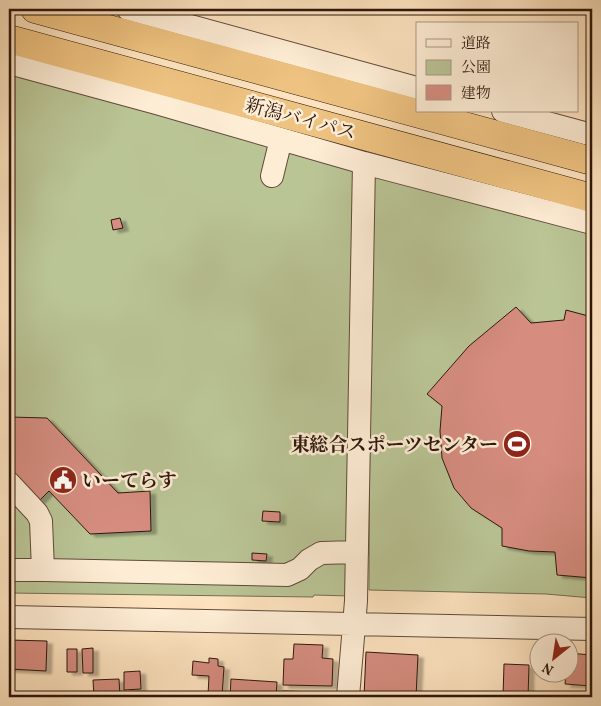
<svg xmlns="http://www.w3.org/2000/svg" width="601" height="706" viewBox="0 0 601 706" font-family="Vollkorn,'Noto Serif JP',serif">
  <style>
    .green { fill: #bac596; stroke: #746e52 }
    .building { fill: #d68d80; stroke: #2d170e; filter: url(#shadow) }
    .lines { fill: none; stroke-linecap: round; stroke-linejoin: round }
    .minor-casing { stroke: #614a3a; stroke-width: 24 }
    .highway-casing { stroke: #2d170e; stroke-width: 29 }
    .minor { stroke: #feedd5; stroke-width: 22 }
    .highway { stroke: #eec280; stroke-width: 28 }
    .labels { text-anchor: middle; stroke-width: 5; stroke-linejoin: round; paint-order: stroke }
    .street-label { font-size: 19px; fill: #2d170e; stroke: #feedd5 }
    .poi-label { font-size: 19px; font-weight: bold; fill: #2d170e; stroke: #feedd5; text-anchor: end }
  </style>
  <defs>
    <filter id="shadow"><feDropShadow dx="5.5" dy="3" stdDeviation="1" flood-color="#0004"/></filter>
  </defs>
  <rect width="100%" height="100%" fill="#fde3bf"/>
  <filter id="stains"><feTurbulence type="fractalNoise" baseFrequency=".004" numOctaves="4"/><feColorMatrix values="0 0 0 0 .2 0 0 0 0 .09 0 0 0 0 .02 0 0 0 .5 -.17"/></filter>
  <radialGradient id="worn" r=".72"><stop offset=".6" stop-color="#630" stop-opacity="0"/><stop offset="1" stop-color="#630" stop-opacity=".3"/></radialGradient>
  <path class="green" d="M9 72 356 166 350 596 314 595 313 597 9 593Z
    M377 172 592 230V598L546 594 369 590 371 177Z"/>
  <path class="building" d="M120 218 123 228 113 230 111 220Z
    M516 307 531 323 564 320 566 310 592 317V578L557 575 555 552 529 551 502 546V528L471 508 454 488 442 458 440 431 442 406 427 394 469 346Z
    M9 417 47 418 118 493 150 491 151 531 90 534 49 491 39 501 9 470Z
    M263 511 280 512V522L262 521Z
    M252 553 267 554 266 561 252 560Z
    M9 640 47 641 46 671 9 669Z
    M294 644 323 645 322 658 333 659 332 686 283 685 284 659H293Z
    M93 648V673H83L82 649Z
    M67 649H77V672H67Z
    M366 652 418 655 416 697H364Z
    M568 653 592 655V686L565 684 566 674H568Z
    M209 658 218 659V666L224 667 222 696 208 695 209 676 192 675 193 661 209 663Z
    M504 664 529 665 528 697H503Z
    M140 671 141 689 124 690V672Z
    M119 679 120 697H94L93 680Z
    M231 679 277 682 276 697H230Z
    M283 691 319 692V697H283Z"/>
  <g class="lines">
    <defs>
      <path id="minor" d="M128 9 417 88
        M9 63 156 103 364 163 592 223
        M503 111 592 135
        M272 176 281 139
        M9 483 37 513 41 521 43 570 287 575 300 569 309 560 321 553 357 552
        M9 570H43
        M9 617 592 629
        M348 697 356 601 364 163"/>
      <path id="highway" d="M35 9 592 161
        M9 39 592 198"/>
    </defs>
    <use href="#minor" class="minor-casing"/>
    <use href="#highway" class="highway-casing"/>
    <use href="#minor" class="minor"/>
    <use href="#highway" class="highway"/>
  </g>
  <defs>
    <symbol id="stadium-disc" viewBox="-11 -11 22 22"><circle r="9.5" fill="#8f2418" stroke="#feedd5"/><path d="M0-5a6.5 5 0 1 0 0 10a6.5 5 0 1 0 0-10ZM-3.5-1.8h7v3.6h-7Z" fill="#fff"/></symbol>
    <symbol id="civic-disc" viewBox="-11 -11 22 22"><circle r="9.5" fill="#8f2418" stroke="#feedd5"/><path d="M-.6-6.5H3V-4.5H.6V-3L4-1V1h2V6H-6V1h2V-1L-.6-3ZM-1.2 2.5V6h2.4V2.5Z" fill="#fff"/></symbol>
  </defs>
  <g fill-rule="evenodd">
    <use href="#stadium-disc" x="501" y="428" width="32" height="32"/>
    <use href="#civic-disc" x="47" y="464" width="32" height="32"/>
  </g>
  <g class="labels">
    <g class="street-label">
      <text transform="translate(301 118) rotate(15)" y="7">新潟バイパス</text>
    </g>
    <g class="poi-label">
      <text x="498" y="451">東総合スポーツセンター</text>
      <text x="82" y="487" text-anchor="start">いーてらす</text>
    </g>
  </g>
  <rect width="601" height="706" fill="none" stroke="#fde3bf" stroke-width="30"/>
  <rect x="10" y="10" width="581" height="686" fill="none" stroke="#2d170e" stroke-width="2.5"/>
  <rect x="15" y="15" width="571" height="676" fill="none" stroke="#2d170e"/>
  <rect x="416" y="22" width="162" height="90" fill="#feedd5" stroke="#aa9785"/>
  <rect x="426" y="39" width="25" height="8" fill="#feedd5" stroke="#aa9785"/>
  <text x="461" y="48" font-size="15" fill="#2d170e">道路</text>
  <rect x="426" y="60" width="25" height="15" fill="#bac596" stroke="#aa9785"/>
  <text x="461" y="72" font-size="15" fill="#2d170e">公園</text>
  <rect x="426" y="85" width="25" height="15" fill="#d68d80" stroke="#aa9785"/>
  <text x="461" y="98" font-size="15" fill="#2d170e">建物</text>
  <g transform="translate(554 658) rotate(210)"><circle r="24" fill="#feedd5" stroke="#aa9785"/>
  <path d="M0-4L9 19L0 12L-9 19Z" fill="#8f2418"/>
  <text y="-8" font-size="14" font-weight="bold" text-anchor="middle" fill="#2d170e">N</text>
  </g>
  <rect width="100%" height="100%" filter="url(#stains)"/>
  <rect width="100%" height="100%" fill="url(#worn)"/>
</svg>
